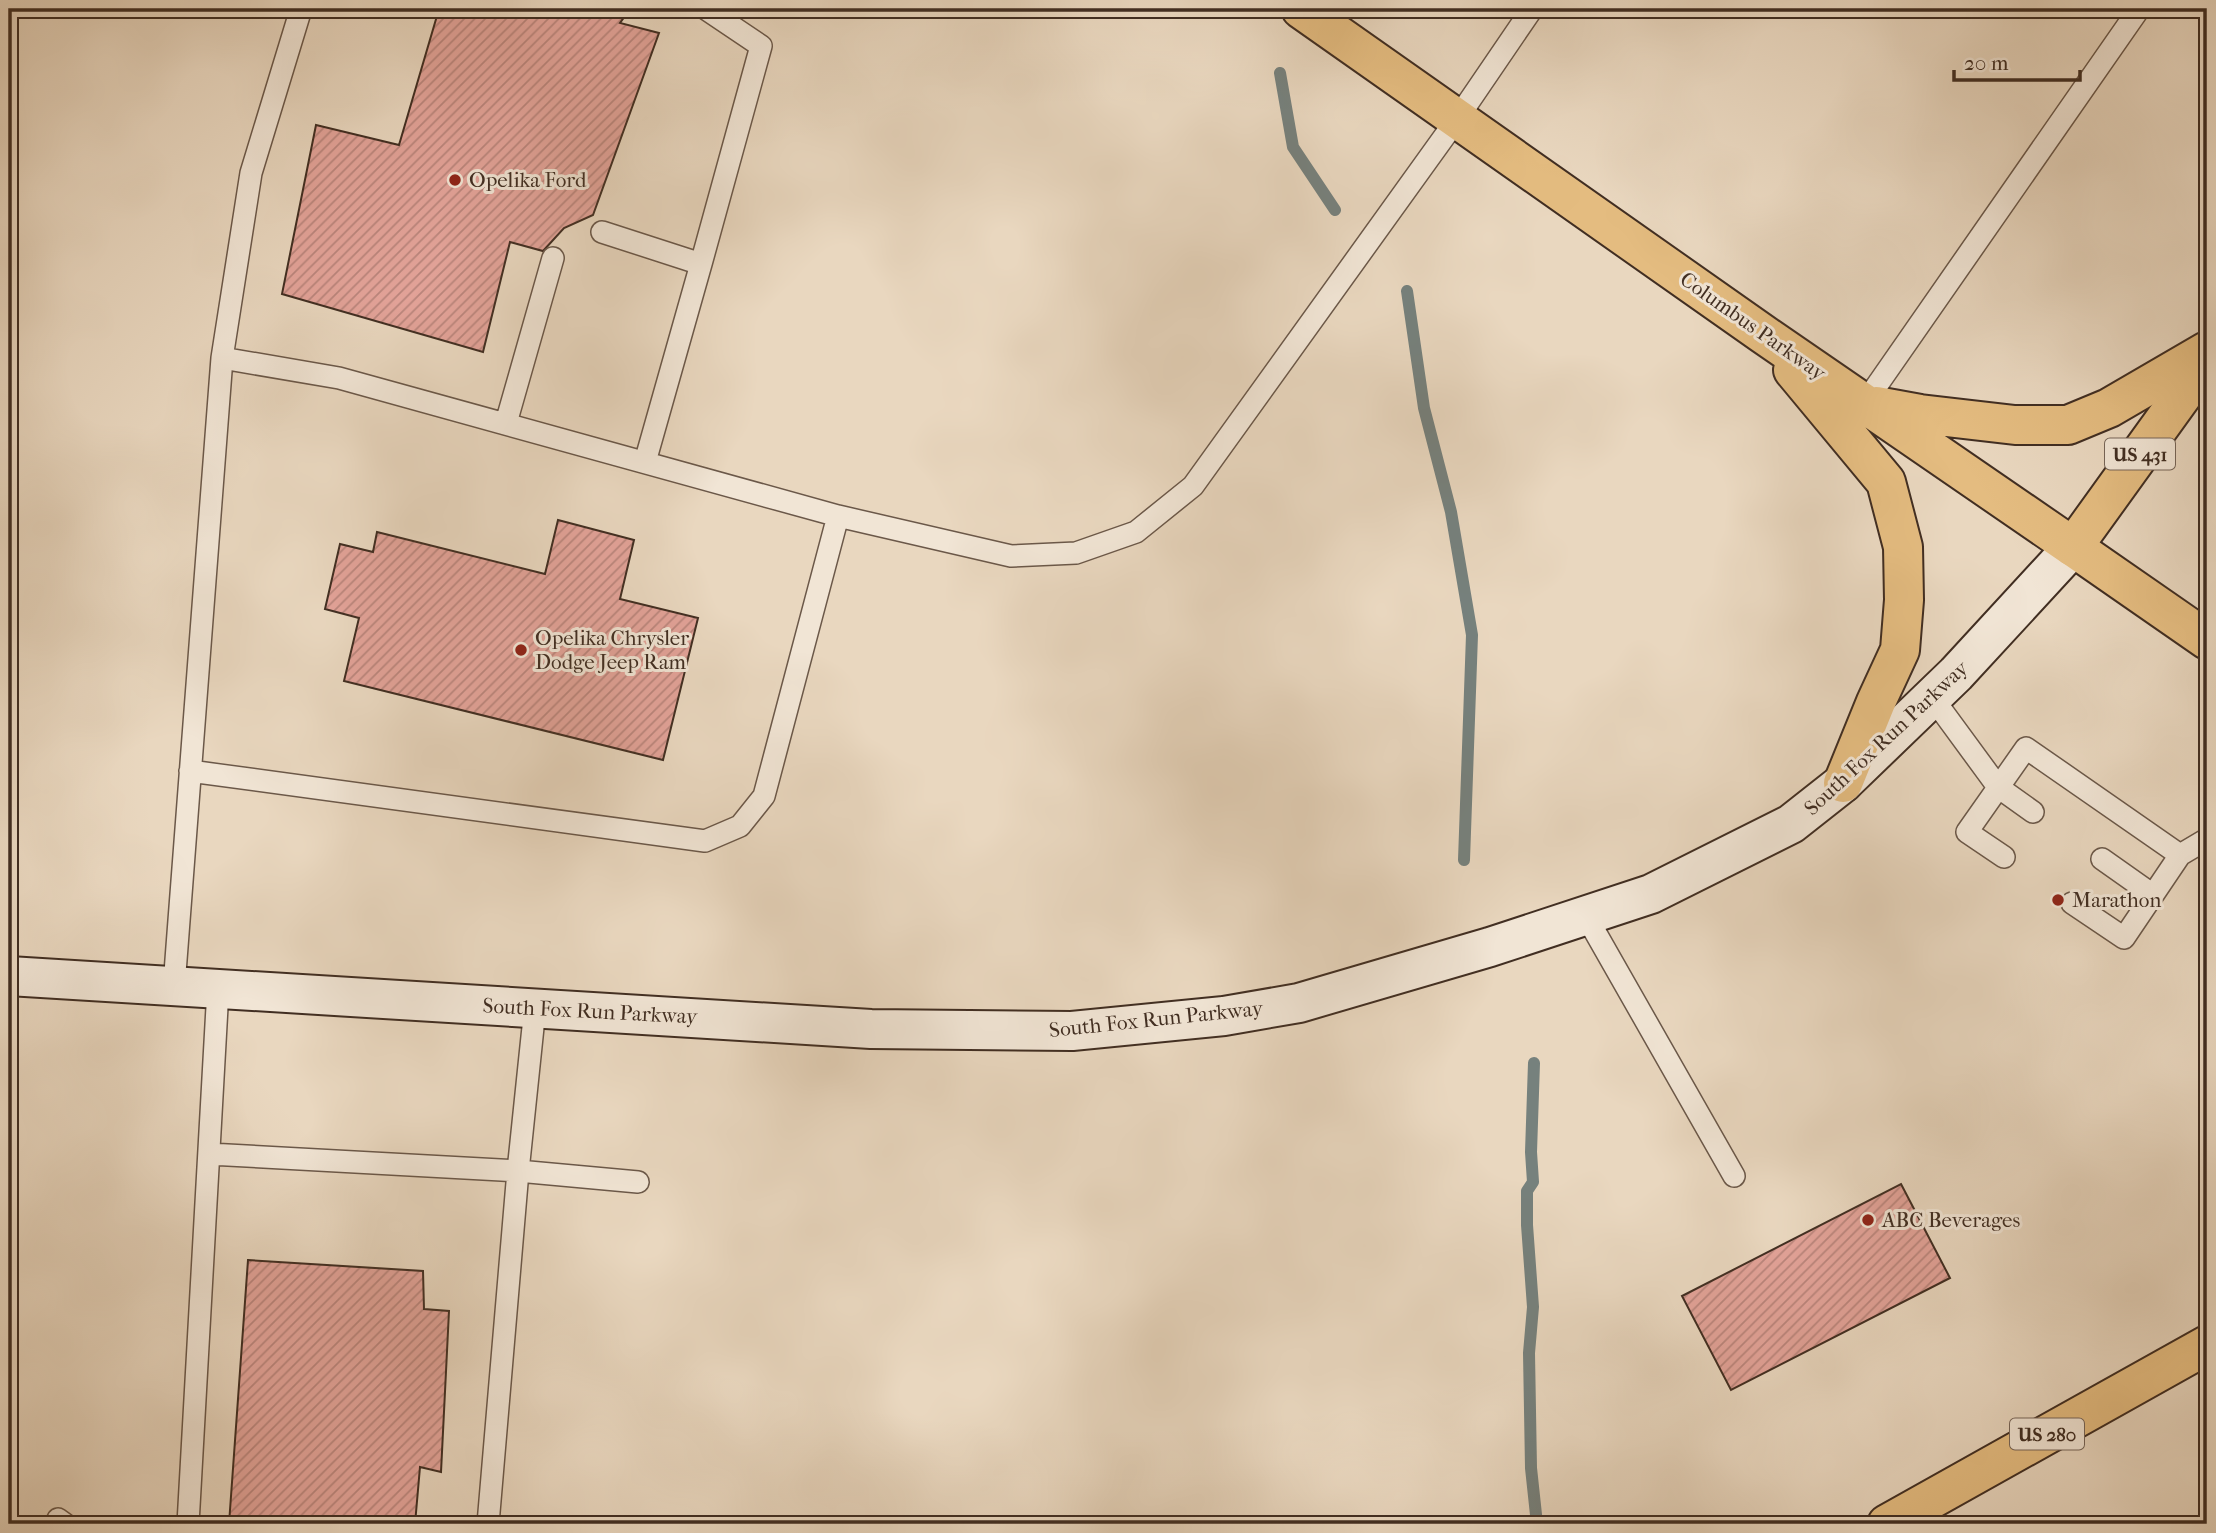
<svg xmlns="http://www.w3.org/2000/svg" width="2216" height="1533" viewBox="0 0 2216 1533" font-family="'IM FELL French Canon',serif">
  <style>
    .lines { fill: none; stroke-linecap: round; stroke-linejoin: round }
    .stream { stroke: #76817d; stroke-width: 12 }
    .building { fill: url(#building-hatch); stroke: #412e22; stroke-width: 2 }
    .lane-casing { stroke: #6b5849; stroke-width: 24 }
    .secondary-casing { stroke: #412e22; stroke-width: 42 }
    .primary-casing { stroke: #412e22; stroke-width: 42 }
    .highway-casing { stroke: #412e22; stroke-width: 42 }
    .lane { stroke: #f1e5d5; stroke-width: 21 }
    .secondary { stroke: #f1e5d5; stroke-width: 38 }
    .primary { stroke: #e4bc80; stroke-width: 38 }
    .highway { stroke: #e4bc80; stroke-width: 38 }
    .poi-dot { fill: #8f2418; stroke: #f1e5d5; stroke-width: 2.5 }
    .labels { text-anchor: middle; stroke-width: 6; stroke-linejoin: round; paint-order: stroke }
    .shield { fill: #f1e5d5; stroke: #766558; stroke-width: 2 }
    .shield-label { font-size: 19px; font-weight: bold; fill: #412e22 }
    .poi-label { font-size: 21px; fill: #412e22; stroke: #f1e5d5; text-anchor: start }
    .street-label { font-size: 21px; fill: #412e22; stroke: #f1e5d5 }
  </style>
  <defs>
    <pattern id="building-hatch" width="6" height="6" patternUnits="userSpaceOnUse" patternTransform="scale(1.75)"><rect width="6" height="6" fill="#e3a399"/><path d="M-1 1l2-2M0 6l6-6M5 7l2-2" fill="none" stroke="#ba857c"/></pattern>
  </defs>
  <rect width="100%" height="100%" fill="#e9d7bf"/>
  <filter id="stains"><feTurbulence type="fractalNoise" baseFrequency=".00286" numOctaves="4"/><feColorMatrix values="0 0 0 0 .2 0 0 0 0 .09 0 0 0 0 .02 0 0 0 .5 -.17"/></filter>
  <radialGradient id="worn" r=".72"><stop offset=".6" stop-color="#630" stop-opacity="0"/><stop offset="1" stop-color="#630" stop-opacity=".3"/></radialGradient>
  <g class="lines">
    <path class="stream" d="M1280 73 1293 147 1335 210
      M1407 291 1424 408 1451 512 1472 635 1464 860
      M1534 1063 1531 1152 1533 1182 1527 1191V1225L1533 1307 1529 1353 1531 1468 1537 1524"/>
  </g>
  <path class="building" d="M439 9H630L620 23 659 33 593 215 564 228 543 251 510 242 483 352 282 294 316 125 399 145Z
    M558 520 634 540 620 599 698 618 663 760 344 681 359 618 325 609 340 544 373 552 377 532 545 574Z
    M1901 1184 1950 1278 1731 1390 1682 1296Z
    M248 1260 423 1271 424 1309 449 1311 441 1472 420 1467 415 1524H229Z"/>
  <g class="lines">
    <defs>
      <path id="lane" d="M602 232 701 264 645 462
        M701 264 761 46 706 9
        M1864 404 2139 9
        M506 423 553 258
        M838 516 1011 556 1076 553 1136 532 1193 486 1457 119 1532 9
        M1932 697 1998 787 2033 812
        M190 771 705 841 740 826 764 796 838 516 339 378 222 358
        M2004 857 1967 832 2026 748 2180 855
        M2102 859 2153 895
        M2072 903 2124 938 2180 855 2207 839
        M1586 916 1734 1176
        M174 986 222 358 251 173 301 9
        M209 1154 518 1171 638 1182
        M58 1519 65 1524
        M188 1524 218 989
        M488 1524 518 1171 535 1008"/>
      <path id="secondary" d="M9 976 871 1029 1072 1031 1224 1016 1299 1003 1490 947 1651 894 1791 824 1843 783 1956 674 2073 547"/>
      <path id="primary" d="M1301 9 1763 334 2073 547
        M1793 370 1886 482 1903 547 1904 600 1900 650 1876 702 1843 783
        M1876 406 1920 414 2015 425H2068L2109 408 2207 351"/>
      <path id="highway" d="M2207 361 2073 547 2207 640
        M1887 1524 2207 1345"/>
    </defs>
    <use href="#lane" class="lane-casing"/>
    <use href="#secondary" class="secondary-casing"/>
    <use href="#primary" class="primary-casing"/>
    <use href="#highway" class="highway-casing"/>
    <use href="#lane" class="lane"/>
    <use href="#secondary" class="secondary"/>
    <use href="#primary" class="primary"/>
    <use href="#highway" class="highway"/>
  </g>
  <g class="poi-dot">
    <circle cx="455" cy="180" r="7"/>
    <circle cx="521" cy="650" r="7"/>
    <circle cx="2058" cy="900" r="7"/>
    <circle cx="1868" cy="1220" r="7"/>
  </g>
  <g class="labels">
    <g class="shield">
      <rect x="2105" y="438.5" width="70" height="31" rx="5"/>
      <rect x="2010" y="1418.5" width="74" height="31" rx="5"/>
    </g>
    <g class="shield-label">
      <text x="2140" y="461">US 431</text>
      <text x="2047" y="1441">US 280</text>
    </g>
    <g class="poi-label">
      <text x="469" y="187">Opelika Ford</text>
      <text x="535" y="645">Opelika Chrysler<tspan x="535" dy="24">Dodge Jeep Ram</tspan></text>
      <text x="2072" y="907">Marathon</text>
      <text x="1882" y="1227">ABC Beverages</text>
    </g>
    <g class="street-label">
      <text transform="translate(1753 326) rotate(35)" y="7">Columbus Parkway</text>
      <text transform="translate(1886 738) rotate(-43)" y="7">South Fox Run Parkway</text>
      <text transform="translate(590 1011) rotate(3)" y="7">South Fox Run Parkway</text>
      <text transform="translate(1156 1019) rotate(-6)" y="7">South Fox Run Parkway</text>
    </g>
  </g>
  <rect width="2216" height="1533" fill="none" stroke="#e9d7bf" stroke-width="35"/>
  <rect x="10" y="10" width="2195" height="1512" fill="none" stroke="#412e22" stroke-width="3.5"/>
  <rect x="18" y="18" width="2181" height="1498" fill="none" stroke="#412e22" stroke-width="2"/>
  <path d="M1954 70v10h126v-10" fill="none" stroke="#412e22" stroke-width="3.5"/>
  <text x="1964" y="70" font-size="21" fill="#412e22" stroke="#f1e5d5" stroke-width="5" paint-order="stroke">20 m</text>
  <rect width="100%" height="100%" filter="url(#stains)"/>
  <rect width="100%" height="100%" fill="url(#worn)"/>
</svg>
